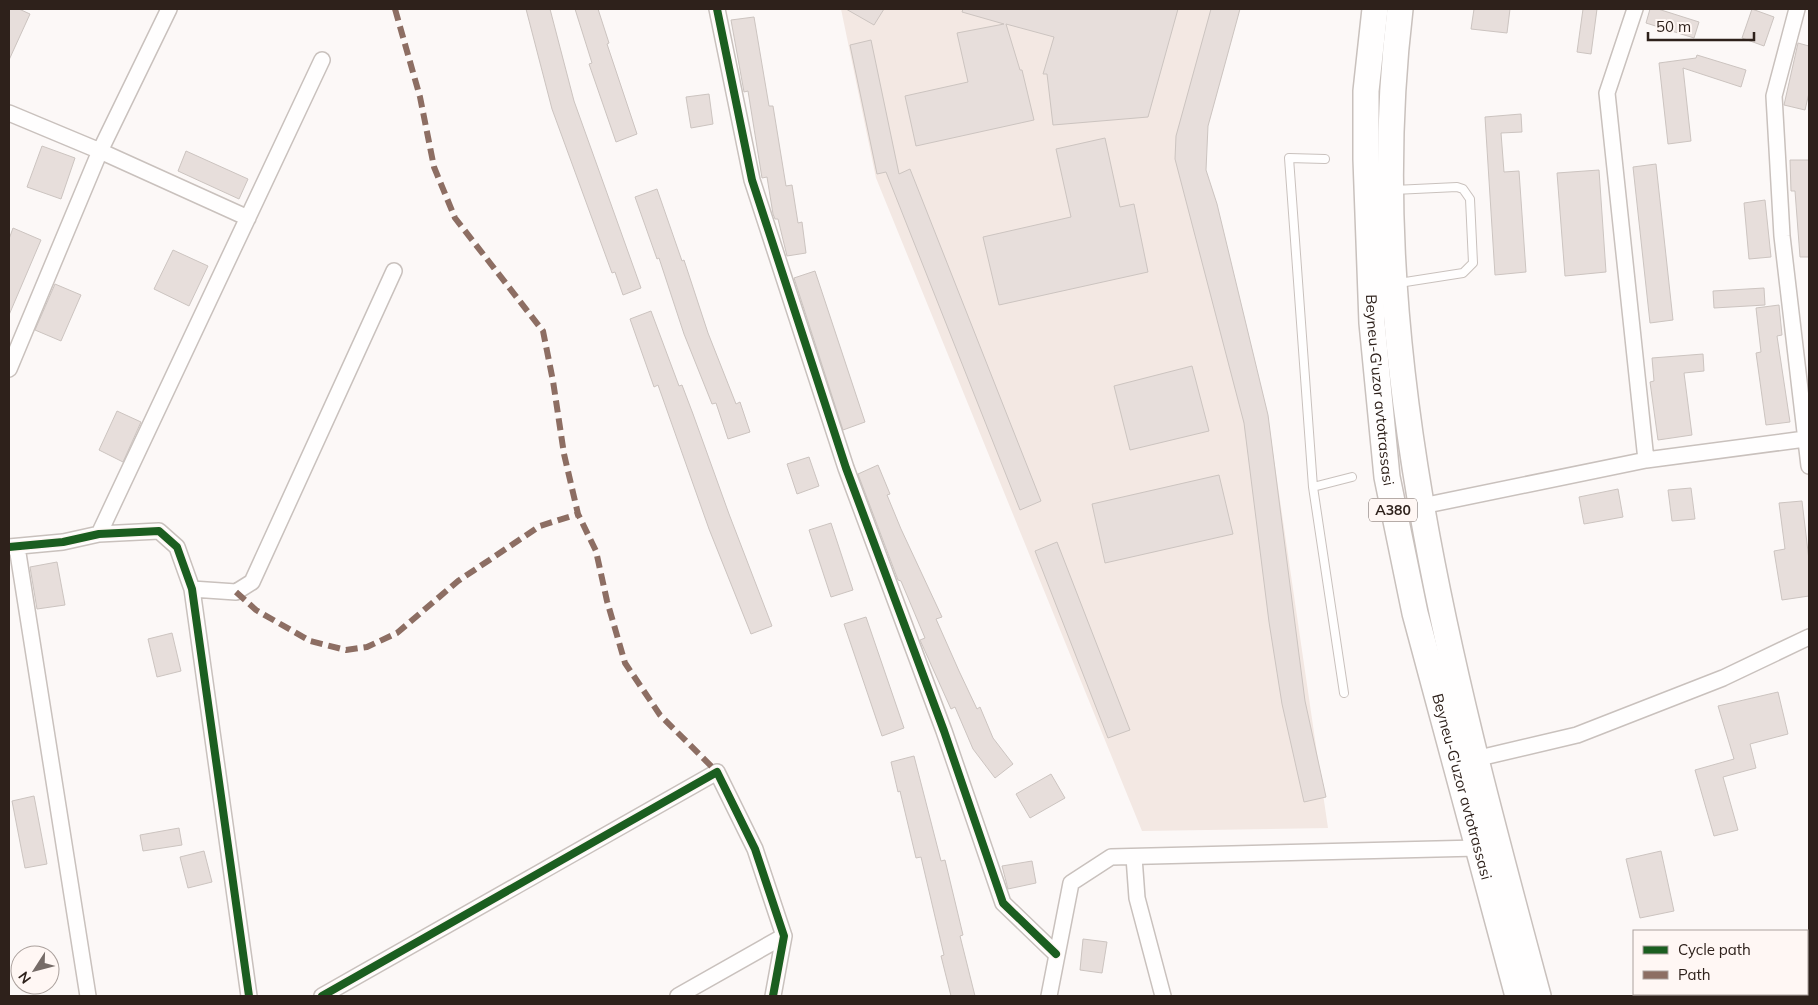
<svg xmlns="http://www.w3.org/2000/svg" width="1818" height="1005" viewBox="0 0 1818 1005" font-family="Mulish,sans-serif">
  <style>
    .built { fill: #f3e8e3 }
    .building { fill: #e7dedb; stroke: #ccc4c0 }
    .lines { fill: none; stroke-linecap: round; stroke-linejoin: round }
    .service-casing { stroke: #c9c1bd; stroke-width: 10 }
    .minor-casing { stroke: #c9c1bd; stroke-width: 18 }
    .trunk-casing { stroke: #c9c1bd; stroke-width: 28 }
    .service { stroke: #fffefe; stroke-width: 8 }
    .minor { stroke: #fffefe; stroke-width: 15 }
    .trunk { stroke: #fffefe; stroke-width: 25 }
    .quiet { stroke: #8d6e63; stroke-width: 6; stroke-dasharray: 12 6; stroke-linecap: butt }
    .cycleway-casing { stroke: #fff7f4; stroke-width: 11 }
    .cycleway { stroke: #1b5e20; stroke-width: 8 }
    .labels { text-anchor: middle; stroke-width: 4; stroke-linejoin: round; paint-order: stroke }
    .shield { fill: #fff7f4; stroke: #6d615c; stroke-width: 1 }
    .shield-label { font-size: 14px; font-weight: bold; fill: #2e211b }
    .street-label { font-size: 15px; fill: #2e211b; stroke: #fff7f4 }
  </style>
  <rect width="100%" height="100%" fill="#fcf8f7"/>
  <path class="built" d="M841 9H1239L1207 127 1206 171 1269 425 1328 828 1142 831 876 178Z"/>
  <path class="building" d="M9 9H19L30 14 9 60Z
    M526 9H550L574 101 641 288 623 295 615 272 612 273 552 109Z
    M575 9H598L609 43 607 44 637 134 616 142 589 64 592 63Z
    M846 9H884L874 25Z
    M963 9H1178L1148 117 1053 125 1047 74H1043L1054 37 1006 24 1020 70H1022L1034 120 916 146 905 96 968 82 957 33 1004 24 962 12Z
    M1211 9H1240L1208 126 1206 170 1217 204 1268 415 1305 701 1326 797 1304 802 1282 704 1269 622 1244 423 1175 159 1176 136Z
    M1474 9H1510L1507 33 1471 29Z
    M1583 9H1597L1591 54 1577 52Z
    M1650 9H1658L1699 22 1694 38 1646 23Z
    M1752 9 1774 17 1764 46 1742 38Z
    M754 17 769 106H773L786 186 792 185 798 223 802 222 806 253 787 256 778 219H775L773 214 767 177 762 178 748 91 744 92 731 20Z
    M871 40 899 174 910 169 1041 501 1020 510 886 172 877 174 850 45Z
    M1798 43 1809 46V93L1805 110 1784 105Z
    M1697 55 1746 70 1741 87 1683 68 1691 141 1668 144 1659 63 1696 58Z
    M709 94 713 124 691 128 686 97Z
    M1521 114 1522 132 1501 133 1504 172 1519 171 1526 272 1495 275 1485 117Z
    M1105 138 1120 207 1134 204 1148 272 999 305 983 237 1071 217 1056 149Z
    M42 146 75 158 61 199 27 187Z
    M186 151 248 179 239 199 178 171Z
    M1790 160H1809V257H1800L1795 191H1791Z
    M1656 164 1673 320 1650 323 1633 167Z
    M1599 170 1606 272 1565 276 1557 173Z
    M657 189 682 261 684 260 708 333 736 404 740 402 750 432 728 439 716 403 712 404 684 334 659 258 657 259 635 197Z
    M1765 200 1771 257 1749 259 1744 203Z
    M13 228 41 240 9 315V239Z
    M173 250 208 266 189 306 154 289Z
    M815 271 865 422 843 430 794 278Z
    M55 284 81 295 61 341 35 330Z
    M1764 288 1765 305 1714 308 1713 291Z
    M1779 305 1782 335 1777 336 1790 422 1766 425 1756 353 1761 352 1756 308Z
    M651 311 679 386 682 385 693 414 729 514 772 626 751 634 709 529 658 385 654 387 630 319Z
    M1703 354 1704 371 1684 373 1692 435 1658 440 1650 382 1654 381 1652 358Z
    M1192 366 1209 431 1130 450 1114 386Z
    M117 411 141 422 123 462 99 450Z
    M809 457 819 486 797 494 787 464Z
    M878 465 890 494 887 495 901 529 942 617 936 619 959 671 977 709 980 707 993 738 1013 764 995 778 973 749 955 707 951 709 920 640 925 638 901 581 898 580 858 474Z
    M1219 475 1233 534 1105 563 1092 504Z
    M1691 488 1695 519 1672 521 1668 490Z
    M1618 489 1623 517 1584 524 1579 497Z
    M1802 501 1809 560V596L1782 600 1774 551 1785 549 1779 503Z
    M831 523 853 590 831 597 809 530Z
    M1057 542 1130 730 1108 738 1035 551Z
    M57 562 65 605 37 609 30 567Z
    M866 617 904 728 882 736 844 624Z
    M172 633 181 671 157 677 148 639Z
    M1778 692 1788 734 1750 744 1756 768 1723 777 1738 830 1714 836 1695 770 1734 759 1718 706Z
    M914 756 941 861 945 860 963 935 960 936 975 996H951L941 956 944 955 921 857 916 858 900 791 898 792 891 762Z
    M1051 774 1065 798 1030 818 1016 794Z
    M34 796 47 864 25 868 12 801Z
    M179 828 182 845 143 851 140 835Z
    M204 851 212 882 188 888 180 857Z
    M1661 851 1674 911 1640 918 1626 859Z
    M1032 861 1036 883 1008 889 1002 866Z
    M1083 939 1107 942 1102 973 1080 970Z"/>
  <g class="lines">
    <defs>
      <path id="service" d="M1325 159 1289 158 1313 487 1352 477
        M1394 190 1457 187 1463 189 1470 199 1473 263 1463 273 1399 283
        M1313 487 1344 693"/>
      <path id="minor" d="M717 9 752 180 846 468 944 731 1003 903 1056 954
        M1635 9 1607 93 1646 460
        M1797 9 1774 96 1782 236 1809 466
        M9 113 100 151 248 218
        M9 369 100 151 169 9
        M1422 506 1646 460 1805 439
        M99 534 322 60
        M9 547 63 542 99 534 159 531 177 547 192 589 249 996
        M17 547 88 996
        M192 589 236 592 252 582 394 271
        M1475 759 1577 735 1723 678 1809 637
        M1134 857 1137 898 1163 996
        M322 996 717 772 755 849 784 936 773 996
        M678 996 784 936
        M1049 996 1071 883 1111 857 1478 848"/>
      <g id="trunk">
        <path id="s1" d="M1375 9 1366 91V159L1372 323 1387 477 1415 613 1518 996"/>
        <path d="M1400 9C1360 343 1452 676 1538 996"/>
      </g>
    </defs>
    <use href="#service" class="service-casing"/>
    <use href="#minor" class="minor-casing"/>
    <use href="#trunk" class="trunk-casing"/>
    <use href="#service" class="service"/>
    <use href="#minor" class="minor"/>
    <use href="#trunk" class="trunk"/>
    <path class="quiet" d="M395 9 420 97 434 167 455 218 543 331 553 381 564 454 578 514 596 551 607 601 625 663 660 715 717 772
      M236 592 256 610 310 641 346 650 367 647 397 633 458 581 540 526 578 514"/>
    <defs>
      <path id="cycleway" d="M717 9 752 180 846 468 944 731 1003 903 1056 954
        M9 547 63 542 99 534 159 531 177 547 192 589 249 996
        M322 996 717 772 755 849 784 936 773 996"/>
    </defs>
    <use href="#cycleway" class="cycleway-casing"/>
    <use href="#cycleway" class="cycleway"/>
  </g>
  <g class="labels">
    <rect class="shield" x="1369" y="498.5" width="48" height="23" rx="4"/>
    <g class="shield-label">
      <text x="1393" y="515">A380</text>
    </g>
    <g class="street-label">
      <text dy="5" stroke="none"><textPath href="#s1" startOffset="382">Beyneu-G'uzor avtotrassasi</textPath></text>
      <text dy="5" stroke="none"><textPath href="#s1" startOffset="788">Beyneu-G'uzor avtotrassasi</textPath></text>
    </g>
  </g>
  <rect width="1818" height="1005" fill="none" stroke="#2e211b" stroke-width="20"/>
  <rect x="1633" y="930" width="175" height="65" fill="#fff7f4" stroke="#aba19d"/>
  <rect x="1643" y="946" width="25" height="8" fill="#1b5e20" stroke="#aba19d"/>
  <text x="1678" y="955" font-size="15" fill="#2e211b">Cycle path</text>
  <rect x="1643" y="971" width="25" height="8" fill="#8d6e63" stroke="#aba19d"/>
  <text x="1678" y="980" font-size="15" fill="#2e211b">Path</text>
  <g transform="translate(35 970) rotate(234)"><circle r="24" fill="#fff7f4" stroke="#aba19d"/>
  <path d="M0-4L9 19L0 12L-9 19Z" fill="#766c68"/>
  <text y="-8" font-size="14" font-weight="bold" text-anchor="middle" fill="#2e211b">N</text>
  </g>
  <path d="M1648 32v8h106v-8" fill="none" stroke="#2e211b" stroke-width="2.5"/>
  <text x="1656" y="32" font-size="15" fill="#2e211b" stroke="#fff7f4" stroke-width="4" paint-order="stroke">50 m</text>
</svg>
